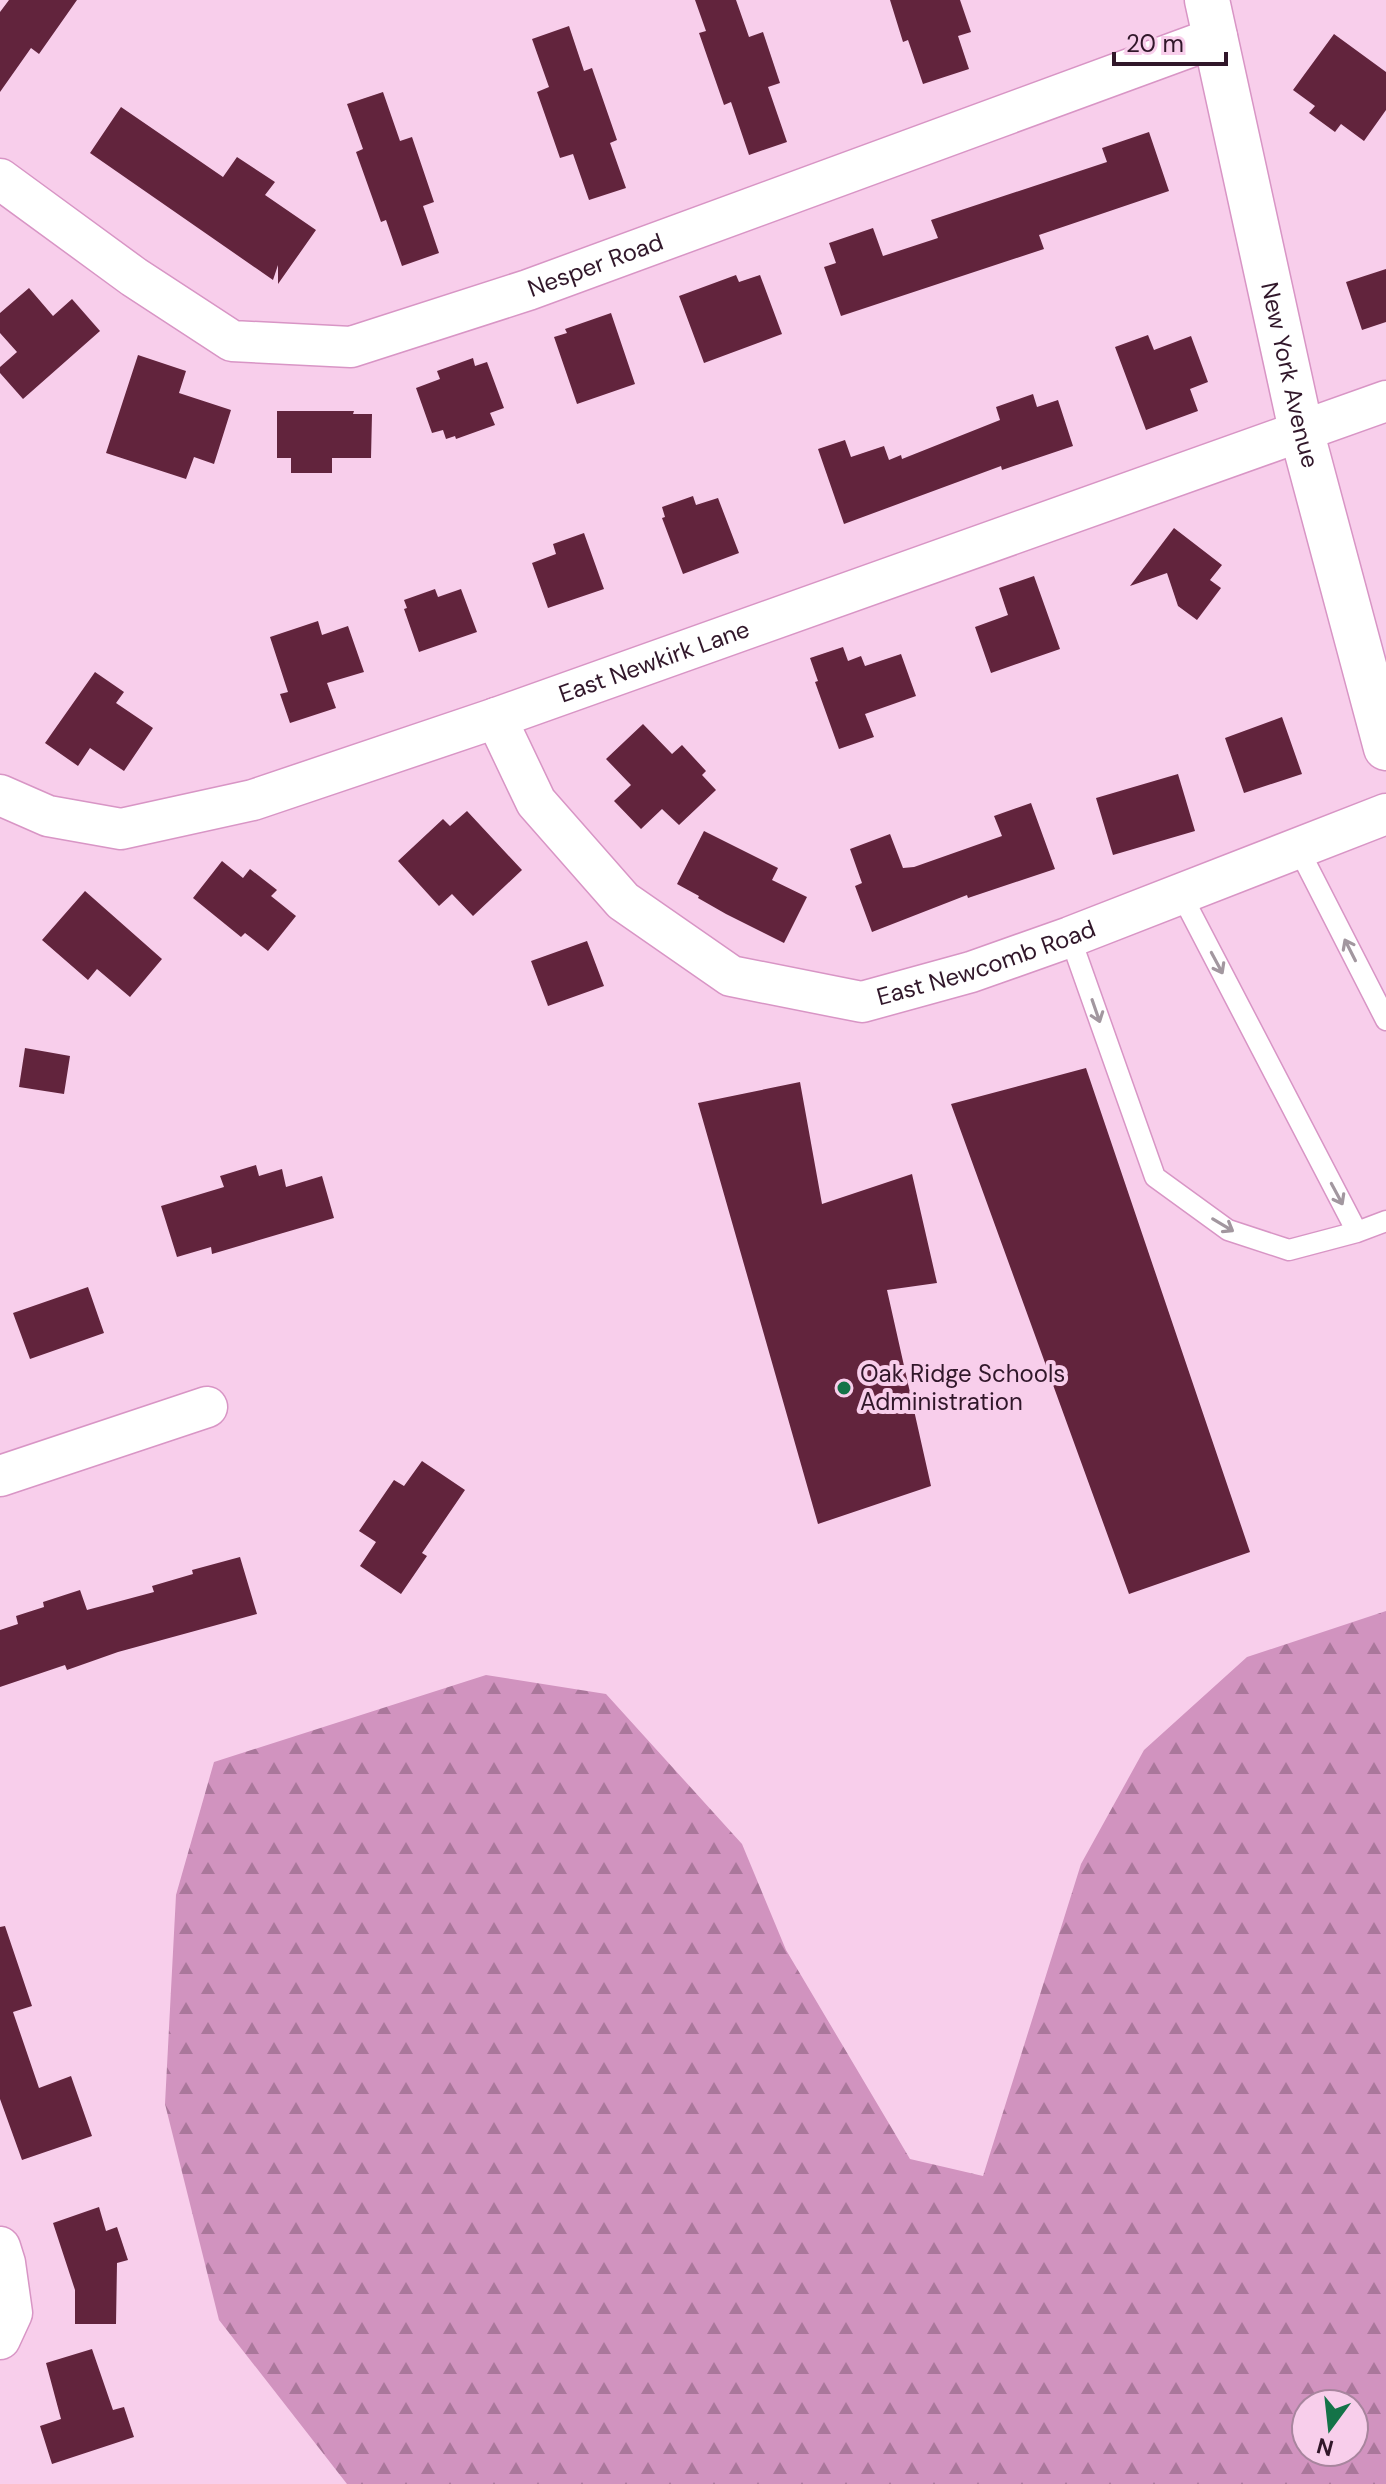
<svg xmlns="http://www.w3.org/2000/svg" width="1386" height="2484" viewBox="0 0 1386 2484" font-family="'DM Sans',sans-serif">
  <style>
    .forest { fill: url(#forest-firs); fill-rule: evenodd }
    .building { fill: #62243d }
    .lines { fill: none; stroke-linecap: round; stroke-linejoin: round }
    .service-casing { stroke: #d895c5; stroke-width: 23 }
    .minor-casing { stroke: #d895c5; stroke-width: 43 }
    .tertiary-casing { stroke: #d895c5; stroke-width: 47 }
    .service { stroke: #fff; stroke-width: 20 }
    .minor { stroke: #fff; stroke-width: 40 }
    .tertiary { stroke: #fff; stroke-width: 44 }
    .oneway { stroke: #a2979f }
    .poi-dot { fill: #147348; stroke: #f8ceeb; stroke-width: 3 }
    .labels { text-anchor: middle; stroke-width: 8; stroke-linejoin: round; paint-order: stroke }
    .street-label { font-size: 24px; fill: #31172a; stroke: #f8ceeb }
    .poi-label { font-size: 24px; fill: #31172a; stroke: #f8ceeb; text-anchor: start }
  </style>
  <defs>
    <pattern id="forest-firs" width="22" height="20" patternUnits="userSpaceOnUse" patternTransform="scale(2)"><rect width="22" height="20" fill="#d193bf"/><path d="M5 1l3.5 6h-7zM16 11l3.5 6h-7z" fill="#aa779b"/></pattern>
  </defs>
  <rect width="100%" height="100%" fill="#f8ceeb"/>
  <path class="forest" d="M1386 1611V2484H347L219 2320 165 2104 176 1895 214 1762 486 1675 606 1694 742 1844 786 1950 910 2159 983 2176 1081 1864 1144 1750 1247 1657ZM1306 2404H1354V2452H1306Z"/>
  <path class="building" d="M9 0H77L39 54 31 48 0 92V12Z
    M695 0H736L749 37 763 32 780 83 768 87 787 142 749 155 731 102 724 105 699 33 706 31Z
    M890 0H960L971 32 958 36 969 69 923 84 908 40 903 42Z
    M569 26 584 71 592 68 617 140 610 143 626 188 589 200 573 154 560 158 537 92 549 87 532 39Z
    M1334 34 1386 72V110L1364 141 1341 124 1335 132 1309 113 1315 106 1293 90Z
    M383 92 400 141 412 137 434 202 423 206 439 253 402 266 386 220 381 222 356 152 363 149 347 104Z
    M121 107 223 177 237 157 275 182 265 195 316 230 278 284V265L273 280 90 153Z
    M1149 132 1169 191 1039 235 1044 249 841 316 824 267 836 263 829 243 873 228 883 256 938 238 931 220 1107 162 1102 148Z
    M1386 269V322L1362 330 1346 282Z
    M736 275 739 282 760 275 782 334 704 363 679 296Z
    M29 288 53 316 72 299 100 331 23 399 0 373V367L17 352 0 333V313Z
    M611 313 635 384 577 404 554 337 567 333 565 329Z
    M1148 335 1154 350 1191 336 1208 382 1190 389 1198 411 1146 430 1115 347Z
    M138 355 186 371 179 393 231 410 214 464 194 457 186 479 106 453Z
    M473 358 475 366 487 362 504 408 490 413 495 425 456 439 455 436 446 439 443 430 432 433 416 388 440 379 437 371Z
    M1033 394 1037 407 1058 400 1073 446 1002 470 1001 466 844 524 818 449 845 440 851 457 884 446 889 460 901 455 902 459 1000 420 996 407Z
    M277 411H354L353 414H372L371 458H332V473H291V458H277Z
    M693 496 696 505 718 498 739 553 683 574 662 518 665 517 662 507Z
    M1174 528 1222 565 1210 580 1221 588 1197 620 1178 606 1167 573 1130 586Z
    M584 533 604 589 548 608 532 563 556 554 553 544Z
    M1034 576 1060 649 991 673 975 627 1008 615 999 588Z
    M435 589 438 597 461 589 477 632 419 652 404 609 407 608 404 600Z
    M318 621 322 635 348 626 364 672 327 683 336 708 290 723 280 694 288 692 270 637Z
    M843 647 848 661 861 656 865 666 901 654 916 696 865 714 874 737 839 749 815 682 818 681 810 658Z
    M95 672 124 692 116 703 153 728 124 771 90 748 78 766 45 743Z
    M1282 717 1302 774 1244 793 1225 738Z
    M643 724 672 754 682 745 706 771 702 775 716 790 679 825 662 809 641 829 614 801 631 785 606 759Z
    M1178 774 1195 831 1113 855 1096 798Z
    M1031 803 1055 869 968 898 967 895 872 932 855 886 862 883 850 849 890 834 903 868 914 867 1002 836 994 816Z
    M467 811 522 870 473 916 452 894 439 906 398 861 443 819 450 826Z
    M704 831 778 868 772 880 807 897 784 943 726 914 698 898 699 896 677 884Z
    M222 861 243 878 250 869 277 890 271 896 296 916 268 951 245 933 241 937 193 898Z
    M85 891 162 959 130 997 97 969 88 980 42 940Z
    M587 941 604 986 548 1006 531 961Z
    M25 1048 70 1056 64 1094 19 1087Z
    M1086 1068 1250 1552 1129 1594 951 1104Z
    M800 1082 822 1204 912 1174 937 1283 887 1290 931 1486 818 1524 698 1103Z
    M256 1165 259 1176 282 1169 286 1187 322 1176 334 1218 212 1254 211 1247 177 1257 161 1206 224 1187 220 1176Z
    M88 1287 104 1333 30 1359 13 1313Z
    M422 1461 465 1490 422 1553 427 1556 401 1594 360 1566 376 1542 359 1531 394 1480 404 1486Z
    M240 1557 257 1614 118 1652 67 1670 65 1665 0 1687V1630L18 1624 16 1616 44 1607 43 1602 80 1590 87 1610 154 1592 152 1586 193 1574 192 1570Z
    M5 1926 32 2006 13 2012 39 2088 71 2076 92 2136 22 2160 0 2099V1927Z
    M99 2207 106 2231 117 2227 128 2260 117 2263 116 2324H75V2290L53 2223Z
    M92 2349 113 2410 124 2407 134 2437 52 2464 40 2426 61 2419 46 2363Z"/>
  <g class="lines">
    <defs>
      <path id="service" d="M1298 848 1386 1020
        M1181 894 1357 1232
        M1070 937 1155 1177 1228 1230 1289 1250 1357 1232 1386 1221"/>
      <g id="minor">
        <path id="s1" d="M0 179 134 277 232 341 351 347 528 290 1217 37"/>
        <path id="s2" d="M496 718 536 802 623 901 731 976 862 1002 971 972 1070 937 1386 814"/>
        <path id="s3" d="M0 795 48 816 121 829 253 800 496 718 1386 401"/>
        <path d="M0 1476 207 1407"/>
        <path d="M0 2247 5 2263 12 2313 0 2339"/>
      </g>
      <g id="tertiary">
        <path id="s4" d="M1207 0 1301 430 1386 748"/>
      </g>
    </defs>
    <use href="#service" class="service-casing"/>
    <use href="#minor" class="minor-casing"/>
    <use href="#tertiary" class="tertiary-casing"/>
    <use href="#service" class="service"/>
    <use href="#minor" class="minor"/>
    <use href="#tertiary" class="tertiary"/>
  </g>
  <defs><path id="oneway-shaft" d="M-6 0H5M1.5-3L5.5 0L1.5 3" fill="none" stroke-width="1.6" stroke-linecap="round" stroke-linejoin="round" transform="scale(2)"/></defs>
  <g class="oneway">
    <use href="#oneway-shaft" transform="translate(1350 950) rotate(-117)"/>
    <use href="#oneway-shaft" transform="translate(1217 963) rotate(62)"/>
    <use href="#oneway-shaft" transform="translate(1096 1011) rotate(71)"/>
    <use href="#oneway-shaft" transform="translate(1337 1194) rotate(62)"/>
    <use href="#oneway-shaft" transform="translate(1223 1225) rotate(31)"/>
  </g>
  <circle class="poi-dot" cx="844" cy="1388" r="8"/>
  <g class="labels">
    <g class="street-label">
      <text dy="8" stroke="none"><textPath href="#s1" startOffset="660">Nesper Road</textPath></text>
      <text dy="8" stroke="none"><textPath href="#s4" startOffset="384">New York Avenue</textPath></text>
      <text dy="8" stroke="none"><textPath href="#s3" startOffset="686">East Newkirk Lane</textPath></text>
      <text dy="8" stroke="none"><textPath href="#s2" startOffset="620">East Newcomb Road</textPath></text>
    </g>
    <g class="poi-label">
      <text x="860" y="1382">Oak Ridge Schools<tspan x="860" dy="28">Administration</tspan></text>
    </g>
  </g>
  <g transform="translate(1330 2428) rotate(195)"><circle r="38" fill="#f8ceeb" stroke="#a8859e" stroke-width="2"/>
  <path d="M0-6L14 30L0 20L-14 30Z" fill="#147348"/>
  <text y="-12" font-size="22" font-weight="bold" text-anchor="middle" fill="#31172a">N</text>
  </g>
  <path d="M1114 52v12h112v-12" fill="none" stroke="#31172a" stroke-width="4"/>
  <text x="1126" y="52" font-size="24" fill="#31172a" stroke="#f8ceeb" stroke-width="6" paint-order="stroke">20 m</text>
</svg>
